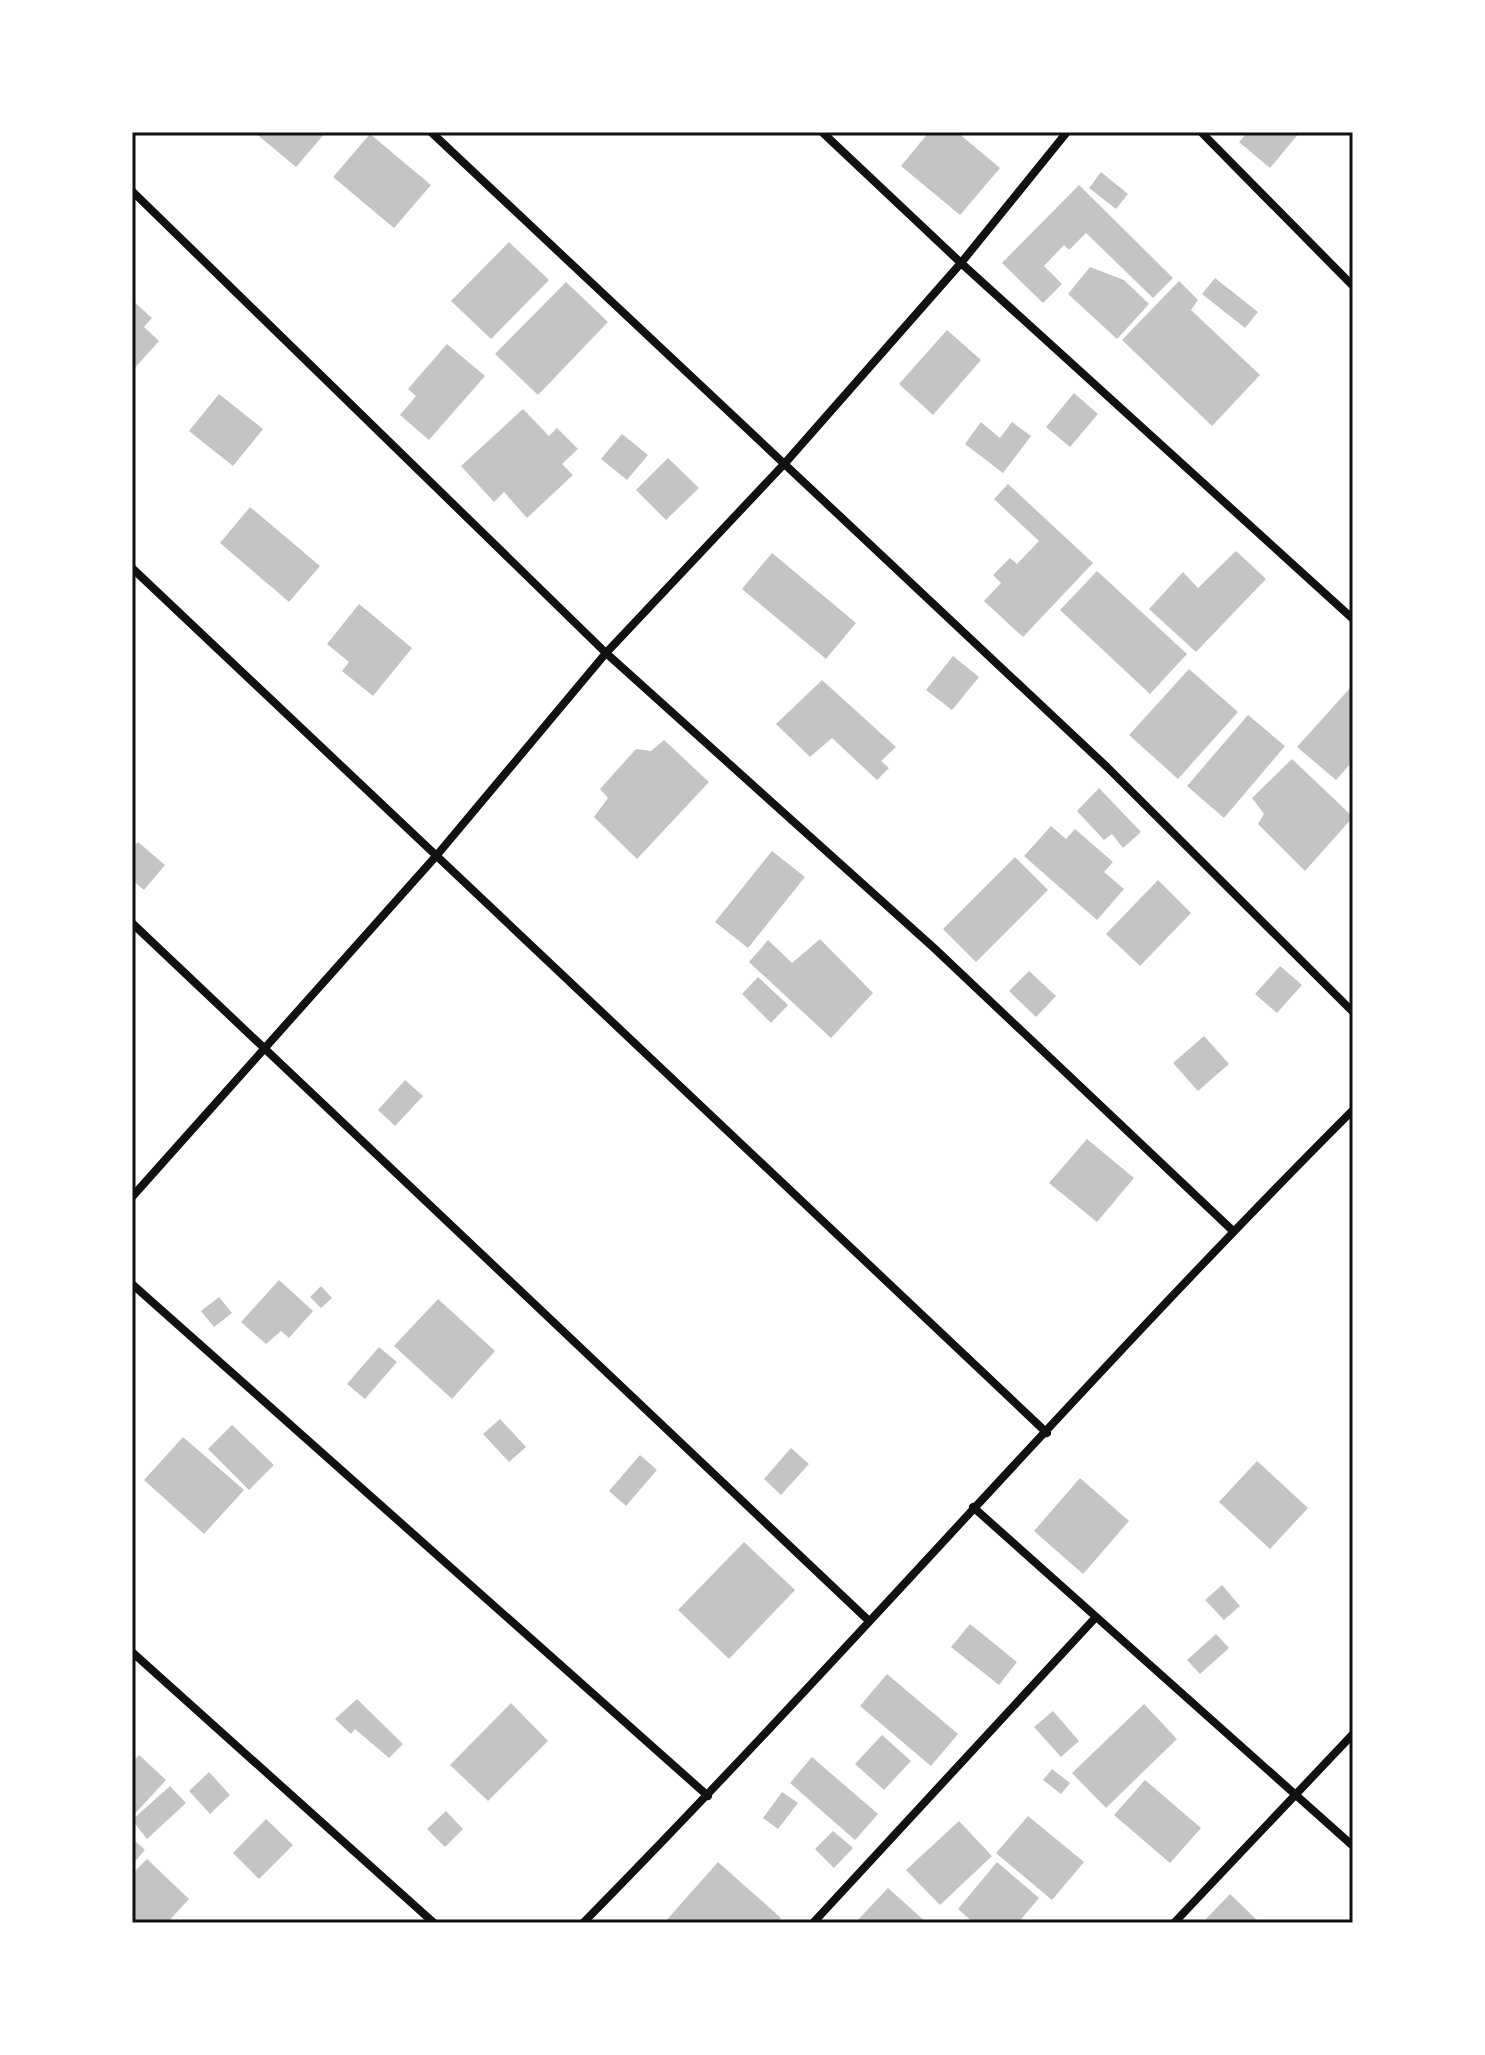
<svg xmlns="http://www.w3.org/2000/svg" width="1485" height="2055" viewBox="0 0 1485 2055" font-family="'DejaVu Sans',sans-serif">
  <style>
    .building { fill: #c4c4c4 }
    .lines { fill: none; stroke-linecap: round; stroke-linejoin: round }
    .minor { stroke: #111; stroke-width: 8 }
    .neatline { fill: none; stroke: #111; stroke-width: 3 }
  </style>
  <rect width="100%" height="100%" fill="#fff"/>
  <path class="building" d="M254 132H326L296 167Z
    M929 132H957L1000 168 960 215 901 166Z
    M1248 132H1300L1270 168 1239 142Z
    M370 134 431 185 394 228 333 177Z
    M1101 172 1128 194 1116 209 1089 188Z
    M1079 185 1173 278 1153 298 1086 233 1069 250 1064 245 1044 266 1062 284 1043 303 1002 263Z
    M509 242 549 280 491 339 451 301Z
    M1090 267 1124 280 1149 304 1117 339 1068 294Z
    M1215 278 1258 312 1245 328 1202 294Z
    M1179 281 1198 300 1191 310 1260 375 1212 426 1122 340Z
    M566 282 608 322 538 395 495 354Z
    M132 300 152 318 144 327 159 341 132 371Z
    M947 330 981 360 933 415 899 384Z
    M447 344 485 376 429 440 400 415 416 396 408 389Z
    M1074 393 1098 414 1070 447 1046 427Z
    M219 394 263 429 233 466 189 431Z
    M523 409 549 436 557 428 578 449 562 464 573 475 527 518 504 492 494 502 461 466Z
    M981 422 1000 438 1012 422 1031 436 1003 473 965 444Z
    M622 434 648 455 627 480 601 459Z
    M668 458 699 488 666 520 636 490Z
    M1008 484 1093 563 1023 637 984 601 1001 583 993 575 1010 558 1017 564 1039 541 994 499Z
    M250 507 320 566 289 602 220 543Z
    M1236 551 1266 579 1196 652 1149 609 1183 572 1198 588Z
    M772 553 856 623 826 659 742 589Z
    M1097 571 1187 654 1150 694 1060 610Z
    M359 604 412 648 373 696 342 671 349 662 327 644Z
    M953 656 979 677 952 710 926 690Z
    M1189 669 1238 712 1178 779 1129 735Z
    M822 680 896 747 881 761 889 768 877 780 832 738 810 757 776 724Z
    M1351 687 1353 761 1336 780 1297 747Z
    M1248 715 1285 746 1224 818 1187 786Z
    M664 740 709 782 637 859 594 817 608 798 600 789 636 749 651 751Z
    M1292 759 1353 817 1305 871 1258 824 1264 814 1252 798Z
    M1099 788 1141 832 1123 848 1112 834 1104 840 1077 811Z
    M1051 826 1066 839 1075 829 1113 862 1104 872 1124 889 1097 920 1024 856Z
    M138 842 165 865 144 890 132 880V849Z
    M772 851 805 877 748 948 715 922Z
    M1015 857 1048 890 976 962 943 929Z
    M1158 880 1191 913 1140 966 1106 934Z
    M820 939 873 993 831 1038 749 962 768 940 792 963Z
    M1280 966 1302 985 1277 1013 1255 994Z
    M1029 971 1056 996 1036 1017 1009 991Z
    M758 977 788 1005 771 1023 742 994Z
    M1204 1036 1229 1064 1198 1091 1173 1063Z
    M405 1080 423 1096 395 1126 378 1110Z
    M1087 1139 1134 1178 1097 1222 1049 1183Z
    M279 1280 313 1311 289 1338 281 1331 266 1344 241 1322Z
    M321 1286 332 1298 321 1308 310 1297Z
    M219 1297 232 1313 214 1327 201 1311Z
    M438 1299 495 1351 452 1399 394 1346Z
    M379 1347 397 1362 365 1399 347 1384Z
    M500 1419 526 1447 509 1462 483 1434Z
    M232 1425 274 1465 249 1490 208 1449Z
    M183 1437 244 1490 204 1534 144 1480Z
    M791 1448 809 1464 781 1495 764 1479Z
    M640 1455 657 1470 626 1506 609 1491Z
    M1257 1461 1308 1508 1270 1549 1219 1502Z
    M1080 1478 1129 1521 1083 1574 1034 1531Z
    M744 1542 795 1590 729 1659 678 1610Z
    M1222 1585 1240 1606 1224 1620 1205 1600Z
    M970 1624 1017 1662 999 1685 951 1647Z
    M1216 1634 1229 1648 1200 1674 1187 1660Z
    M887 1674 958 1734 931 1766 860 1706Z
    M357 1699 403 1744 389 1758 355 1729 351 1734 335 1719Z
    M511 1703 548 1741 488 1801 450 1765Z
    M1144 1704 1177 1739 1106 1808 1072 1773Z
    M1053 1711 1079 1741 1061 1757 1034 1727Z
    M882 1735 911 1761 884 1790 855 1764Z
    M139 1755 166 1780 132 1817V1763Z
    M812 1757 878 1814 855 1840 790 1783Z
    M1052 1769 1070 1783 1061 1794 1043 1780Z
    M209 1772 230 1795 210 1814 189 1791Z
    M1145 1780 1201 1828 1170 1863 1114 1815Z
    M170 1786 186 1803 147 1839 132 1820Z
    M782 1792 798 1803 778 1829 763 1818Z
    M446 1811 463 1829 445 1847 427 1829Z
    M1028 1816 1084 1862 1052 1900 996 1853Z
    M266 1819 293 1845 259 1879 233 1853Z
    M959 1821 992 1856 940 1905 906 1870Z
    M833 1831 853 1848 834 1868 815 1849Z
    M132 1838 145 1850 132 1865Z
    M147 1859 189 1899 167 1923H132V1874Z
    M718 1862 781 1918 776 1923H664Z
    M997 1862 1039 1898 1018 1923H974L958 1909Z
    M888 1888 927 1923H855Z
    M1230 1894 1260 1923H1202Z"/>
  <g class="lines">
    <path class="minor" d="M431 132 1107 767 1353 1012
      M822 132 961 263 1353 619
      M1201 132 1353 286
      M132 191 606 653 934 948 1232 1230
      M132 568 1047 1433
      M132 923 868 1620
      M132 1197 437 855 606 653 786 462 961 263 1067 132
      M132 1284 708 1796
      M973 1507 1353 1846
      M132 1652 434 1923
      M583 1923C845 1657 1089 1374 1353 1110
      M813 1923 1096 1617
      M1174 1923 1353 1734"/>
  </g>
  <rect width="1485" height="2055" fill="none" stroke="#ffffff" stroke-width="268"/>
  <rect x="134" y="134" width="1217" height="1787" class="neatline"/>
</svg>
